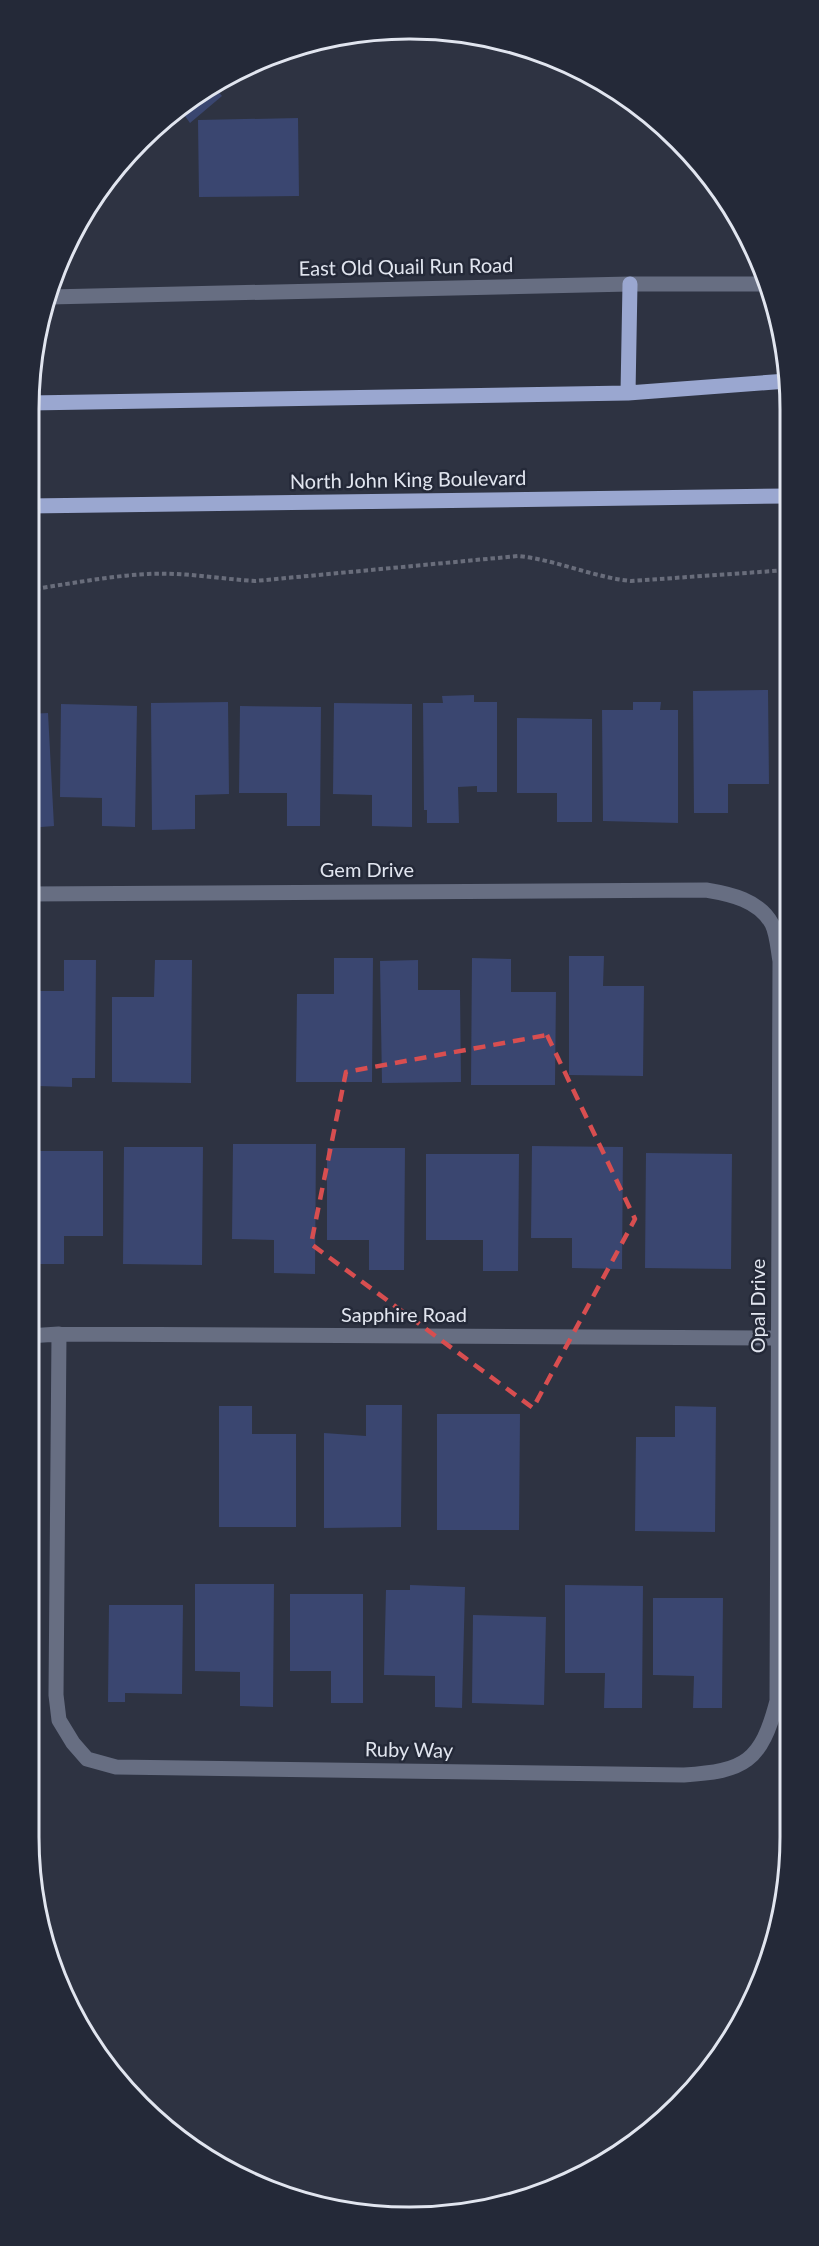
<svg xmlns="http://www.w3.org/2000/svg" width="819" height="2246" viewBox="0 0 819 2246" font-family="Lato,sans-serif">
  <style>
    .building { fill: #3a4670 }
    .lines { fill: none; stroke-linecap: round; stroke-linejoin: round }
    .path { stroke: #696d7b; stroke-width: 4; stroke-dasharray: 4.5 3; stroke-linecap: butt }
    .minor { stroke: #676e82; stroke-width: 15 }
    .primary { stroke: #9aa7d0; stroke-width: 15 }
    .marked { fill: none; stroke: #d84e50; stroke-width: 4.5; stroke-dasharray: 12 8; stroke-linejoin: round }
    .labels { text-anchor: middle; stroke-width: 5; stroke-linejoin: round; paint-order: stroke }
    .street-label { font-size: 20px; fill: #e1e5ef; stroke: #242938 }
    .rim { fill: none; stroke: #e1e5ef; stroke-width: 3 }
  </style>
  <rect width="100%" height="100%" fill="#2e3342"/>
  <path class="building" d="M213 85 222 96 190 123 182 112Z
    M298 118 299 196 199 197 198 120Z
    M768 690 769 784H728V813H694L693 691Z
    M474 695V702H497V792H477V786L458 787 459 823H427V810H424L423 703H443L442 696Z
    M228 702 229 794 195 795V829L152 830 151 703Z
    M633 702H661L660 710H678V823L603 821 602 710H633Z
    M334 703 412 704V827L372 826V795L333 794Z
    M61 704 137 706 135 827 102 826V798L60 797Z
    M240 706 321 707 320 826H287V793H239Z
    M48 713 54 826 28 828V714Z
    M517 718 592 719V822H557V793H517Z
    M569 956H604L603 986H644L643 1076 569 1075Z
    M334 958H373L372 1082H296L297 994H334Z
    M472 958 511 959V992H556L555 1085H471Z
    M64 960H96L95 1078H72V1087L38 1086V1077H28V991H64Z
    M155 960H192L191 1083 112 1082V997H154Z
    M418 960V990H460L461 1082 382 1083 380 961Z
    M233 1144H316L315 1274 274 1273V1240L232 1239Z
    M532 1146 623 1147 622 1269 572 1268V1238H531Z
    M124 1147H203L202 1265 123 1264Z
    M327 1148H405L404 1270H369V1240H327Z
    M30 1151H103V1236H64V1264H30Z
    M646 1153 732 1154 731 1269 645 1268Z
    M426 1154H519L518 1271H483V1240H426Z
    M366 1405H402L401 1527 324 1528V1433L366 1436Z
    M219 1406H252V1434H296V1527H219Z
    M675 1406 716 1407 715 1532 635 1531 636 1437H675Z
    M437 1414H520L519 1530H437Z
    M195 1584H274L273 1707 240 1706V1672L195 1671Z
    M410 1585 465 1587 462 1708 435 1707V1676L384 1675 386 1590H410Z
    M565 1585 643 1586 642 1708H604L605 1673H565Z
    M290 1594H363V1703H331V1671H290Z
    M653 1598H723L722 1708H693L694 1676 653 1675Z
    M109 1605H183L182 1694 125 1693V1702H108Z
    M473 1615 546 1617 544 1705 472 1703Z"/>
  <g class="lines">
    <path class="path" d="M28 590C69 584 108 576 148 574 184 572 219 579 255 581L518 556C557 560 592 577 631 581L788 570"/>
    <path class="minor" d="M49 297 630 284H764
      M28 894 706 890C730 894 759 900 772 924 777 934 778 950 780 961L777 1701C761 1762 745 1771 684 1775L116 1767 87 1759 73 1743 59 1720 56 1695 59 1334
      M28 1336 59 1334 779 1338"/>
    <path class="primary" d="M628 393 630 284
      M29 403 628 393 787 381
      M28 506 787 496"/>
  </g>
  <path class="marked" d="M547 1035 635 1219 533 1408 311 1244 346 1072Z"/>
  <g class="labels">
    <g class="street-label">
      <text transform="translate(406 267) rotate(-1)" y="7">East Old Quail Run Road</text>
      <text transform="translate(408 480) rotate(-1)" y="7">North John King Boulevard</text>
      <text x="367" y="877">Gem Drive</text>
      <text transform="translate(758 1306) rotate(-90)" y="7">Opal Drive</text>
      <text x="404" y="1322">Sapphire Road</text>
      <text transform="translate(409 1750) rotate(1)" y="7">Ruby Way</text>
    </g>
  </g>
  <path d="M0 0H819V2246H0ZM409 39H410A370 370 0 0 1 780 409V1837A370 370 0 0 1 410 2207H409A370 370 0 0 1 39 1837V409A370 370 0 0 1 409 39Z" fill="#242938" fill-rule="evenodd"/>
  <path class="rim" d="M409 39H410A370 370 0 0 1 780 409V1837A370 370 0 0 1 410 2207H409A370 370 0 0 1 39 1837V409A370 370 0 0 1 409 39Z"/>
</svg>
